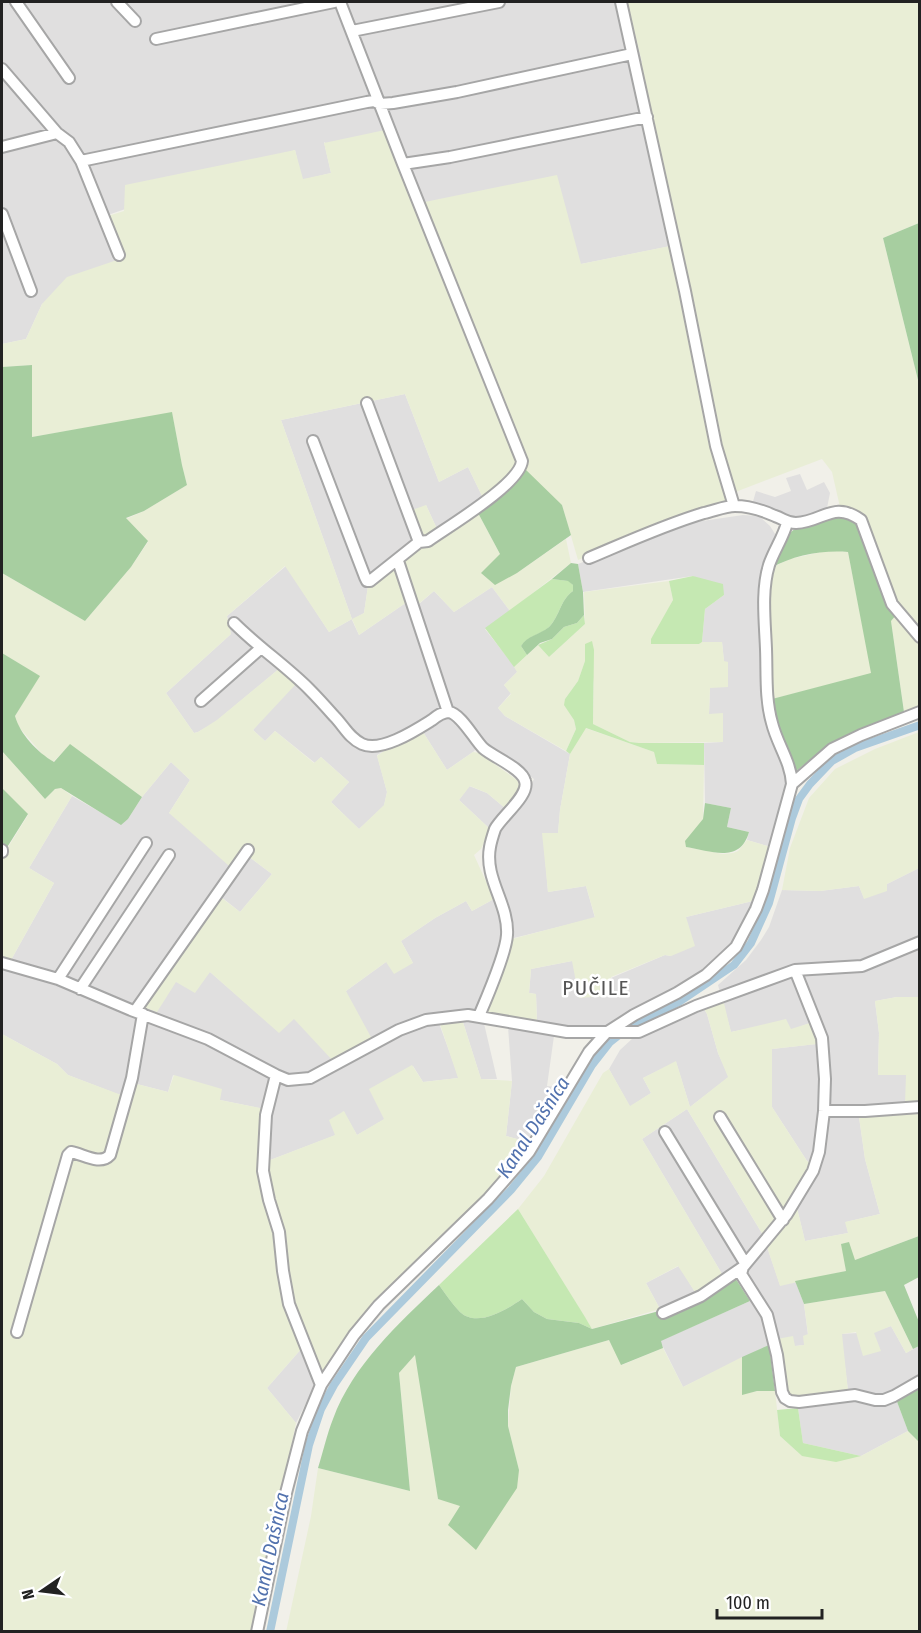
<svg xmlns="http://www.w3.org/2000/svg" width="921" height="1633" viewBox="0 0 921 1633" font-family="'Fira Sans Condensed',sans-serif">
  <style>
    .residential { fill: #e0dfdf }
    .farmland { fill: #e9eed6 }
    .grass { fill: #c5e8b2 }
    .forest { fill: #a7cea0 }
    .lines { fill: none; stroke-linecap: round; stroke-linejoin: round }
    .canal { stroke: #accadc; stroke-width: 8 }
    .minor-casing { stroke: #a6a6a6; stroke-width: 14 }
    .minor { stroke: #fff; stroke-width: 10 }
    .labels { text-anchor: middle; stroke-width: 5; stroke-linejoin: round; paint-order: stroke }
    .water-label { font-size: 20px; font-style: italic; fill: #5272ae; stroke: #fff }
    .quarter-label { font-size: 21px; letter-spacing: 1.5px; fill: #555; stroke: #fff }
  </style>
  <rect width="100%" height="100%" fill="#f1f0e9"/>
  <path class="residential" d="M2 2H627L642 62 632 65 671 246 581 264 415 204 324 142 331 173 302 180 295 150 108 215 123 258 42 304 26 339 2 344Z
    M405 394 439 482 468 467 483 498 438 531 426 505 416 541 368 586 364 613 352 620 359 635 407 602 411 611 434 591 454 612 492 587 510 611 485 629 518 671 504 685 511 693 498 708 505 716 570 754 560 810 558 833H543L548 892 586 886 595 918 514 938 510 920 500 894 493 855 497 832 490 829 459 800 469 786 487 793 512 814 521 804 534 779 482 743 473 752 447 770 423 732 377 755 387 792 384 806 359 829 331 802 349 782 321 757 315 763 275 731 265 741 253 730 263 718 280 668 214 723 198 732 194 733 166 693 231 634 227 616 286 566 329 632 352 619 281 420Z
    M800 474 807 490 824 482 830 493 827 508 793 519 752 505 756 491 775 497 791 491 786 478Z
    M743 515 759 516 770 526 777 537 760 595 764 704 769 732 784 761 787 777 784 799 771 847 747 840 749 832 727 827 731 808 705 803 704 743 722 742 723 714H709L710 687 728 686 727 662H724L722 642H702L705 609 724 595 693 576 583 592 578 564 682 524Z
    M171 762 190 780 169 813 244 853 272 874 240 912 215 892 176 981 210 972 279 1032 293 1018 346 991 386 962 413 963 401 941 435 918 466 901 472 911 494 899 503 930 500 944 479 1002 497 1079H481L462 1019 436 1015 459 1078 423 1082 413 1066 385 1119 357 1135 343 1111 336 1135 265 1162 264 1109 220 1100 173 1075 168 1092 129 1082 125 1097 68 1075 57 1064 2 1034V967L9 969 11 960 54 883 29 868 72 796 121 824 128 819 142 797Z
    M919 868V997H897L875 1001 879 1033 878 1074 906 1075 919 1112 859 1117 865 1159 880 1214 846 1222 848 1233 805 1241 797 1208 811 1163 807 1161 772 1107V1049L816 1044 815 1035 810 1023 791 1030 751 1028 731 1032 718 985 746 960 761 940 769 927 782 890 820 891 859 886 864 898 887 884Z
    M757 900 740 936 702 975 610 1026 581 1029 537 1022 536 994 529 993 531 969 572 961 611 978 665 955 671 956 686 917Z
    M703 1007 707 1014 718 1053 729 1077 690 1107 676 1062 643 1078 651 1093 630 1107 609 1069 620 1050 633 1038 644 1036Z
    M508 1027 554 1036 547 1086 563 1088 531 1143 506 1136 512 1081Z
    M687 1109 763 1235 780 1285 795 1281 804 1304 808 1335 804 1345 795 1346 777 1339 769 1345 683 1387 660 1341 750 1301 730 1270 722 1274 642 1139Z
    M679 1266 695 1292 660 1309 646 1283Z
    M891 1326 906 1353 919 1346V1375L893 1391 908 1431 861 1456 803 1443 798 1408 849 1399 841 1334 873 1332Z
    M302 1348 316 1383 296 1423 267 1388Z"/>
  <path class="farmland" d="M627 2H919V223L883 238 919 384V707L904 712 891 621 864 537 857 525 842 516 832 472 822 459 738 491 727 504 680 518 578 560 562 505 483 498 468 467 439 482 405 394 281 420 352 619 364 613 368 586 422 545 412 510 426 505 438 531 477 511 500 554 517 573 566 539 571 563 510 611 492 587 454 612 434 591 410 611 407 602 359 635 352 619 329 632 285 566 227 616 231 634 166 693 194 733 198 732 217 720 280 668 296 684 253 730 265 741 275 731 314 763 321 757 349 782 331 802 359 829 384 805 387 792 377 756 384 751 423 732 447 770 473 752 479 753 517 780 520 786 505 808 487 793 470 786 459 800 490 829 481 849 474 855 494 899 472 911 466 901 435 918 401 941 413 963 394 974 386 962 346 991 372 1039 334 1062 294 1019 279 1033 210 972 195 993 176 982 157 1012 138 1005 214 892 240 912 272 874 244 853 233 868 228 865 169 813 190 780 171 762 142 797 70 745 53 762 43 755 18 726 15 716 39 676 2 653V573L85 621 131 567 148 542 126 519 144 511 187 485 182 465 172 413 32 437V365L2 367V344L26 339 42 304 67 277 123 258 108 216 124 211 125 185 295 150 303 179 331 173 324 143 385 130 415 204 557 175 581 264 670 246 631 65 642 62Z
    M830 550 848 552 872 674 772 699 769 607 771 568 790 559Z
    M669 581 673 600 651 644H699L702 642H722L724 661 728 662V687L710 688 709 714 723 713V742L639 743 630 742 593 724 594 682 585 644V661L578 681 565 699V705L574 720 576 729 566 751 505 716 498 708 511 694 504 685 517 672 514 667 538 645 549 657 585 624 584 592Z
    M585 728 654 752 657 764 704 765 703 819 686 847 723 854 733 853 738 851 747 840 771 847 757 900 686 917 695 946 671 956 665 955 611 977 607 996 579 998 572 961 531 969 529 993 536 994 537 1022 488 1014 486 1008 512 939 595 917 586 886 548 892 542 833H558L560 810 570 754Z
    M919 732V868L887 884V891L864 899 859 886 820 891 782 890 790 848 809 798 835 769 875 749Z
    M2 751 45 799 55 789 61 788 72 796 29 868 54 883 11 960 2 957V857L28 815 2 788Z
    M897 997H919V1103L905 1104 906 1075H878L879 1033 875 1001Z
    M723 999 731 1032 786 1019 791 1029 810 1023 815 1035 817 1044 772 1049V1107L807 1161 811 1163 797 1208 805 1241 848 1233 845 1222 880 1214 865 1159 859 1117 919 1112V1236L855 1260 842 1243 846 1271 780 1286 763 1235 687 1109 642 1139 722 1274 695 1292 678 1266 646 1283 660 1309 592 1329 518 1209 544 1176 603 1073 609 1069 630 1106 651 1093 643 1078 676 1061 690 1107 728 1077 718 1053 707 1014 703 1007Z
    M462 1019 481 1079 512 1081 506 1136 531 1143 486 1196 375 1302 357 1323 316 1383 302 1348 267 1388 296 1423 252 1631H2V1034L57 1064 68 1075 124 1096 129 1082 168 1092 174 1075 222 1089 220 1100 265 1109V1162L335 1135 329 1120 344 1111 357 1135 384 1119 369 1089 412 1065 423 1082 458 1078 439 1021Z
    M885 1291 913 1349 906 1353 891 1326 874 1333 881 1351 863 1356 856 1332 842 1334 848 1391 793 1399 788 1397 777 1339 793 1336 795 1346 804 1345 803 1336 808 1334 804 1304Z
    M609 1340 622 1365 663 1348 683 1387 742 1357V1394L757 1391H775L780 1436 802 1456H861L908 1431 919 1442V1631L286 1632 311 1516 318 1468 410 1491 399 1373 416 1354 438 1499 519 1470 508 1426 511 1386 516 1367Z"/>
  <path class="grass" d="M693 576 723 584 724 595 705 609 702 642 699 644H651V639L673 600 669 581Z
    M552 579 569 581 573 585V591C560 600 560 616 549 627 539 636 530 634 521 646L527 655 514 667 485 628Z
    M584 615 585 624 549 657 538 645 552 639 564 627 577 623Z
    M592 641 594 650 593 724 630 742 639 743H704V765L657 764 654 752 586 728 570 754 566 751 576 729 574 720 564 705 565 699 578 681 585 661V644Z
    M518 1209 585 1317 592 1329 579 1323 547 1319 534 1312 522 1299C506 1310 477 1328 460 1312 452 1304 445 1293 439 1285Z
    M798 1408 803 1443 861 1456 836 1462 802 1456 780 1436 777 1410Z"/>
  <path class="forest" d="M919 223V384L883 238Z
    M32 365V437L172 412 182 465 187 485 144 511 126 518 148 541 131 567 85 621 2 573V367Z
    M524 468 562 505 571 535 517 573 495 585 481 573 500 554 477 511Z
    M842 516 857 525 864 537 896 615 891 621 904 712 860 729 829 744 795 772 778 731 772 699 871 673 848 552C822 550 794 555 771 568 776 559 779 546 785 538 797 522 824 520 842 516Z
    M571 563 578 564 583 592 584 615 577 623 564 627 552 639 540 643 527 655 521 646C528 635 539 635 549 627 560 616 560 600 573 591V585L568 581 552 579Z
    M2 653 40 676 15 716C20 734 37 752 54 762L70 744 142 797 128 819 121 825 61 788 55 789 45 799 2 751Z
    M2 788 28 814 6 849 2 845Z
    M705 803 731 808 727 827 749 832C740 864 711 851 686 847L685 841 703 819Z
    M919 1236V1277L904 1285 919 1322V1346L913 1349 885 1291 804 1304 795 1281 846 1271 841 1244 849 1242 855 1260Z
    M730 1270 750 1301 661 1341 663 1348 621 1365 609 1340 516 1367 511 1386 508 1410V1426L519 1470 517 1488 476 1550 448 1525 460 1506 438 1499 415 1355 399 1373 410 1491 318 1468C323 1452 327 1434 333 1419 353 1365 398 1324 439 1285 445 1293 452 1304 460 1312 477 1328 506 1310 522 1299L534 1312 547 1319 579 1323 592 1329 700 1300 695 1292Z
    M769 1345 775 1391H757L742 1395V1357Z
    M919 1385V1442L908 1431 896 1399Z"/>
  <g class="lines">
    <path class="canal" d="M270 1632 309 1445 321 1409 334 1385 366 1338 511 1190 538 1157 592 1065 610 1042 629 1027 679 1002 734 965 751 943 769 903 792 818 799 799 810 784 832 761 855 748 920 725"/>
    <defs>
      <path id="minor" d="M16 2 69 78
        M117 2 135 21
        M340 2 403 164 450 157 647 117
        M621 2 685 291 716 446 734 506
        M352 31 499 2
        M156 39 334 2
        M2 69 57 133 69 142 81 161 367 102 374 101 380 104 393 103 457 92 632 54
        M2 147 57 133
        M81 161 119 255
        M403 164 522 461C520 484 449 526 428 541L419 542
        M2 214 31 291
        M313 441 365 577 367 581H370L419 542 367 403
        M787 523C783 538 774 550 769 565 761 591 765 622 766 649 767 673 765 699 772 723 777 744 791 762 792 784
        M589 558C627 542 664 525 704 513 714 511 725 506 735 506 748 506 764 511 775 516 784 519 787 523 796 523 823 522 833 500 861 520L892 604 920 637
        M398 561 448 712
        M234 623C258 647 286 666 309 689 318 698 326 707 334 716 344 726 349 738 362 744 381 753 416 730 432 720 437 716 442 712 449 712 461 714 474 739 483 748 493 757 522 768 525 781 530 795 502 816 495 829 493 835 491 841 490 847 484 879 509 904 507 935 506 954 487 997 479 1016
        M201 701 261 648
        M2 852V850
        M2 963 58 979 131 1010 208 1039 276 1075 288 1080 310 1078 399 1030 426 1020 468 1015 567 1032H639L696 1006 795 970 862 966 920 942
        M58 979 146 843
        M80 989 169 855
        M135 1011 248 850
        M276 1075 266 1115 263 1171 269 1200 279 1232 283 1271 289 1304 321 1385
        M824 1111H865L920 1107
        M720 1117 783 1220
        M665 1132 745 1263
        M743 1267 741 1274 767 1315 777 1355 782 1392 785 1398 790 1401 799 1402 855 1395 875 1400H884L894 1396 920 1381
        M663 1313 701 1296 743 1267 787 1214 813 1171 819 1152 824 1111 825 1079 822 1038 795 970
        M17 1332 68 1155 71 1152C83 1154 100 1166 110 1155L132 1078 143 1014
        M257 1632 286 1493 302 1431 321 1385 354 1335 379 1305 488 1199 529 1152 589 1052 606 1033 634 1015 677 993 706 975 736 947 756 909 763 890 792 784 832 749 861 735 920 712"/>
    </defs>
    <use href="#minor" class="minor-casing"/>
    <use href="#minor" class="minor"/>
  </g>
  <g class="labels">
    <g class="water-label">
      <text transform="translate(533 1127) rotate(-57)" y="7">Kanal Dašnica</text>
      <text transform="translate(270 1549) rotate(-78)" y="7">Kanal Dašnica</text>
    </g>
    <g class="quarter-label">
      <text x="596" y="995">PUČILE</text>
    </g>
  </g>
  <rect width="921" height="1633" fill="none" stroke="#222222" stroke-width="6"/>
  <g transform="translate(42 1591) rotate(256)" stroke="#ffffff" stroke-width="4.5" paint-order="stroke">
  <path d="M0-4.5L10 22L0 15L-10 22Z" fill="#222222"/>
  <text y="-9" font-size="16" font-weight="bold" text-anchor="middle" fill="#222222">N</text>
  </g>
  <path d="M717 1609v9h105v-9" fill="none" stroke="#222222" stroke-width="3"/>
  <text x="726" y="1609" font-size="18" fill="#222222" stroke="#ffffff" stroke-width="4.5" paint-order="stroke">100 m</text>
</svg>
